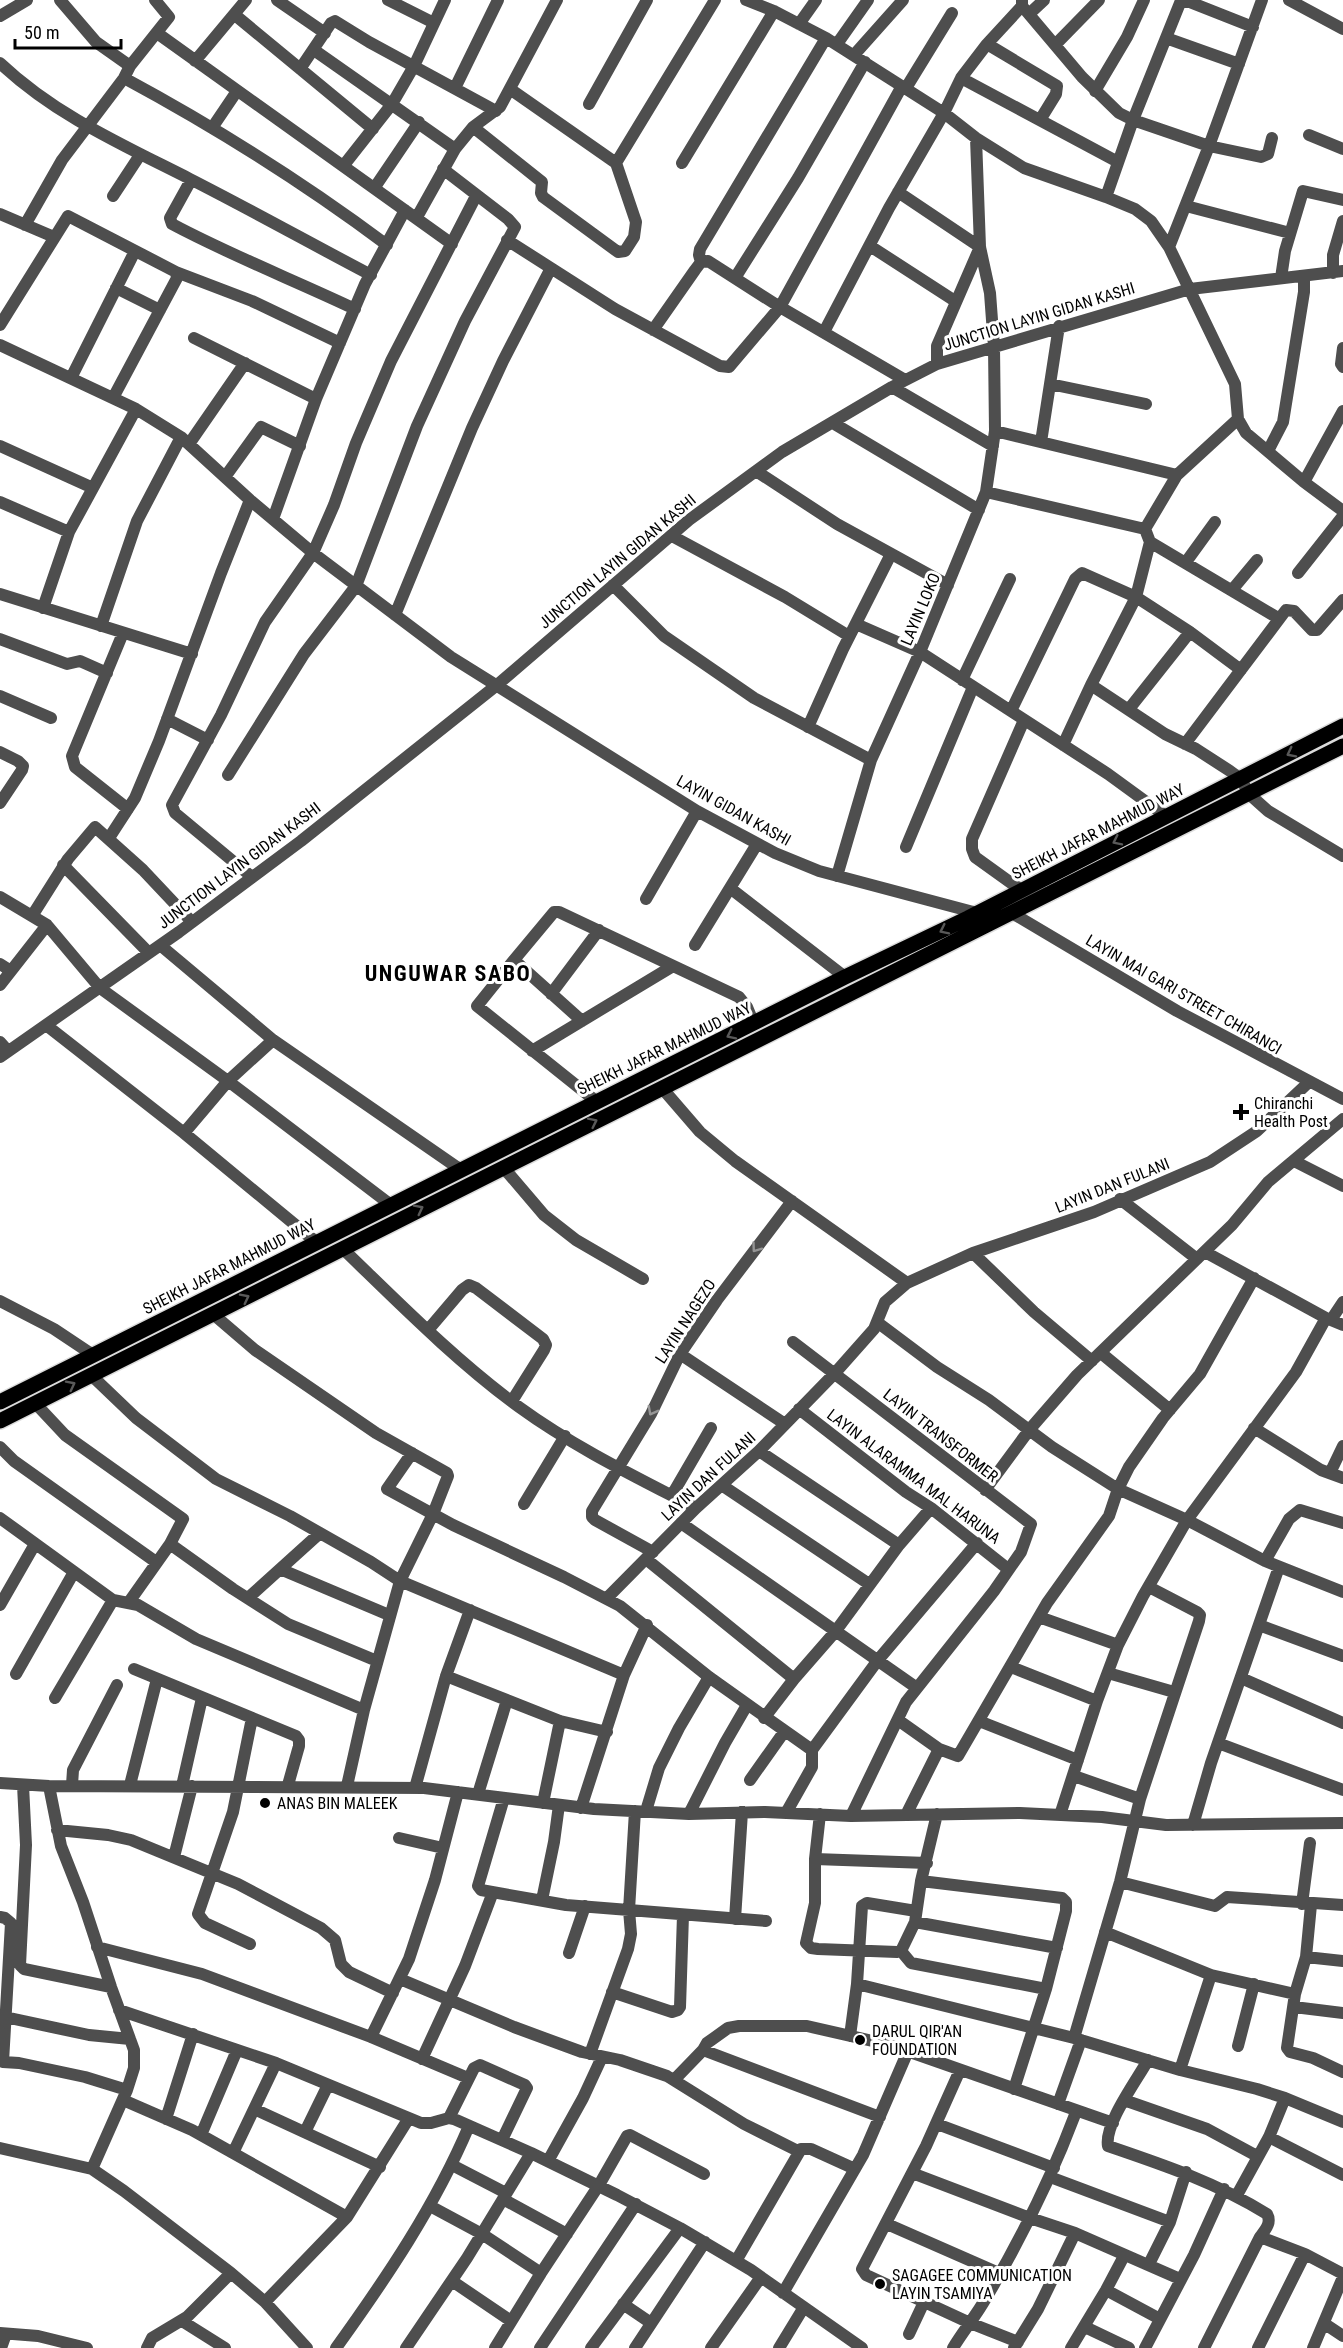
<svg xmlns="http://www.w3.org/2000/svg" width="1343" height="2348" viewBox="0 0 1343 2348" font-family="'Roboto Condensed',sans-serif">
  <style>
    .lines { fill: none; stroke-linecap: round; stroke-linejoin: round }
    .primary-casing { stroke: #dbdbdb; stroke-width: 18 }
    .street { stroke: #4e4e4e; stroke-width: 12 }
    .primary { stroke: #000; stroke-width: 15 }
    .oneway { stroke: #595959 }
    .oneway2 { stroke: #959595 }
    .poi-dot { fill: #000; stroke: #fff; stroke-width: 2 }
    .labels { text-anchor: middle; stroke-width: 6; stroke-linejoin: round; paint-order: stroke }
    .street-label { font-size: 16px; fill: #000; stroke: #fff }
    .poi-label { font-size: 16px; fill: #000; stroke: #fff; text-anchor: start }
    .district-label { font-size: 22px; font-weight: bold; letter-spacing: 1.5px; fill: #000; stroke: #fff }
  </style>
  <rect width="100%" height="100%" fill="#fff"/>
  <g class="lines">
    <defs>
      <path id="primary" d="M0 1402 845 977 968 918 1343 726
        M0 1421 1343 746"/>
    </defs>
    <use href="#primary" class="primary-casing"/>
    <path class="street" d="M60 0 96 42 130 66
      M277 0 325 33
      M388 0 434 23
      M746 0 774 11 826 38 944 113 976 138 1024 168 1106 197 1135 209 1151 221 1169 247 1235 384 1238 419 1246 433 1304 482 1343 511
      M1289 0 1343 29
      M1022 6 1082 77 1119 113 1133 120 1209 146 1261 157 1268 154 1272 138
      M1029 14 1044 0
      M235 15 373 129
      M0 16 27 0
      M799 24 816 0
      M157 33 452 244
      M1166 38 1239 64
      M837 44 868 0
      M987 44 1057 86 1056 94 1040 120
      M1055 45 1099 0
      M314 50 455 149
      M854 55 903 0
      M195 61 246 0
      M0 63C55 115 123 145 190 179 251 210 310 243 371 275
      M300 69 331 23 335 21 369 42 496 111
      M124 78C215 127 304 183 387 245
      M961 78 1118 162
      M455 88 498 0
      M906 88 952 13
      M1095 91 1127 37 1144 0
      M589 104 647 0
      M473 127 542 182 541 193 543 197 618 252 625 251 634 237 636 222 616 163 510 89
      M212 128 237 91
      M1309 135 1343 149
      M616 163 715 0
      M682 163 774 11
      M344 165 392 104 414 66 445 0
      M191 180 170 218 172 224C232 256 294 280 355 309
      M375 187 419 122
      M898 192 980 247 937 346V364
      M113 196 140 155
      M1106 197 1133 120 1180 3 1187 1 1253 27
      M1186 206 1290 233
      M0 214 54 237
      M417 217 455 149 473 127 500 107 557 0
      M25 225 62 160 124 78 130 66 169 17 155 0
      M507 240 615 309 720 366 729 367 780 307 902 86
      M870 246 955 301
      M1169 247 1209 146 1262 0
      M701 262 699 255 700 249 826 38
      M176 272 252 301 340 343
      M1333 273V255L1343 221
      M735 278 798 178 865 62
      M1281 278 1285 251 1303 191 1343 200
      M116 288 160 310
      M0 325 68 216 176 272 177 278 113 398
      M653 330 695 270 701 262 708 261 780 307 905 380
      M824 332 889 208 944 113 961 78 987 44 1022 6V0
      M194 338 316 399
      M0 345 136 409 181 437 250 500 313 553 451 657 697 811 775 853 819 871 977 913
      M1343 348 1341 364 1343 367
      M71 378 135 251
      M1050 384 1146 404
      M892 387 993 446
      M833 423 979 510
      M995 431 1177 475
      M1041 442 1059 326
      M189 444 245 363
      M0 446 93 488
      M1268 451 1283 422 1304 292V276
      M756 471 837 524 948 585
      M225 477 261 427 300 446
      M1304 482 1343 411
      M986 492 1145 529
      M0 502 69 532
      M273 519 316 399 365 284 405 210
      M672 536 785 597 849 636
      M1150 542 1278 618
      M1186 562 1215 522
      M1298 573 1343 516
      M613 585 664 636 754 698 871 760
      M1232 590 1257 560
      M0 594 192 654
      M43 608 69 532 136 409
      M395 615 472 428 503 361 551 268
      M856 624 920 652 1108 774 1167 817
      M101 626 137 521 181 437
      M123 633 72 756 75 767 128 809
      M0 639 67 664 80 661 107 673
      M962 680 1010 579
      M1091 685 1136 597 1150 542 1145 529 1177 475 1238 419
      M0 696 51 718
      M1129 709 1190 632
      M1011 711 1075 579 1082 573 1136 597 1190 632 1241 670
      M167 719 208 740
      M808 727 843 649 891 554
      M1185 744 1286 610 1294 611 1312 630H1317L1343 600
      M1063 745 1091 685 1165 734 1196 749 1230 771 1241 779 1249 794 1268 811 1343 856
      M0 752 18 761 23 766 22 770 0 803
      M228 775 304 654 356 586 417 426 465 321 515 227 508 219 443 169
      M109 838 135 798 159 741 221 573 250 500
      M906 847 973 687
      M63 865 149 953
      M837 876 871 760 920 652 986 492 995 431 994 347 990 293 980 247 976 138
      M252 877 175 813 172 805 221 715 265 622 313 553 334 505 356 443 391 361 476 196
      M730 888 845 977
      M1021 890 975 857 972 849V839L1024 720
      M0 897 47 925 100 988 228 1081 391 1205
      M646 899 697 811
      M1012 913 1177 1011 1343 1099
      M32 916 68 859 95 827 143 870 192 922
      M160 945 273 1040 461 1170
      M695 945 757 844
      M514 960 554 912H559L739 997 747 1007 754 1024
      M0 964 11 971
      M0 985 47 925
      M551 994 599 930
      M582 1021 514 960 477 1006 597 1102
      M46 1025 184 1133 316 1242
      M0 1042 8 1051
      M532 1051 673 966
      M0 1057 179 932 301 841 497 685 689 520 782 452 892 387 937 364 1190 289 1343 271
      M662 1088 700 1132 735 1161 907 1283
      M184 1133 228 1081 273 1040
      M1294 1161 1343 1186
      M503 1167 544 1215 576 1240 643 1279
      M1120 1199 1197 1259
      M343 1249C399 1303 455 1360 519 1407 574 1447 636 1477 696 1508
      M1205 1252 1326 1318 1343 1325
      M973 1253 1034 1312 1092 1361
      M0 1301 54 1329 93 1355
      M213 1314 255 1350 376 1433 447 1473 448 1476 433 1514 400 1581 364 1710 347 1786
      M1331 1320 1343 1302
      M877 1322 937 1367 989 1400 1052 1447 1118 1489 1187 1520 1265 1561 1343 1592
      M428 1330 462 1290 469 1285 476 1288 543 1339 546 1345 544 1350 512 1401
      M793 1342 1031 1524 1021 1552 994 1591 906 1702 851 1816
      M1101 1353 1170 1410
      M680 1354 785 1424
      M91 1375 136 1418 216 1479 290 1516 371 1562 400 1581 624 1675
      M35 1403 65 1435 183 1519 170 1544 129 1602
      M799 1409 906 1492 931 1508 1008 1569
      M1254 1428 1321 1470 1343 1478
      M0 1447 14 1461 156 1562
      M759 1451 899 1545
      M412 1453 387 1489 453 1525 564 1577 620 1606 709 1677 812 1750
      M1330 1473 1343 1446
      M723 1486 869 1584
      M985 1490 1030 1429 1077 1375 1232 1225 1268 1182 1343 1119
      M672 1495 711 1428
      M524 1504 565 1436
      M0 1518 113 1600 138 1605 196 1639 364 1710
      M681 1523 917 1688
      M170 1544 233 1589 288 1624 377 1661
      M653 1552 595 1520 592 1517V1511L651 1414 680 1354 717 1300 792 1201
      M646 1559 794 1679
      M1265 1561 1289 1519 1300 1510 1343 1523
      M280 1569 389 1615
      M248 1598 320 1533
      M607 1598 696 1508 759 1451 835 1373 874 1329 885 1302 907 1283 973 1253 1094 1212 1210 1162 1257 1131 1309 1082
      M0 1605 35 1544
      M1039 1617 1118 1645
      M1259 1625 1343 1656
      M1011 1667 1097 1701
      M134 1669 296 1736 299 1740V1746L288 1785
      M1108 1673 1174 1692
      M16 1674 74 1572
      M446 1676 560 1721 607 1732
      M1241 1678 1343 1723
      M55 1698 113 1600
      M764 1718 794 1679 835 1632 899 1545 931 1508
      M898 1720 939 1749 958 1756 1047 1603 1109 1516 1118 1489 1129 1467 1163 1418 1200 1374 1254 1278
      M979 1721 1078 1760
      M1218 1743 1343 1790
      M1074 1776 1140 1799
      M750 1780 784 1732
      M0 1783 49 1786 424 1788 594 1809 689 1814 765 1812 851 1816 1020 1813 1102 1817 1166 1825 1343 1823
      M23 1785 26 1845 20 1965 24 1969 111 1987
      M72 1785 73 1770 117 1685
      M130 1785 157 1679
      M49 1786 61 1846 83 1902 111 1987 134 2050V2068L127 2090 92 2169
      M182 1786 202 1698
      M415 1788 446 1676 470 1610
      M478 1794 507 1700
      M504 1798 478 1886 481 1890 566 1905 766 1921
      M543 1803 560 1721
      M581 1808 624 1675 647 1625
      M646 1811 659 1768 679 1728 709 1677
      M786 1813 812 1767V1750L878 1660 977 1543
      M689 1814 725 1743 747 1705
      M820 1814 815 1859V1903L806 1943 811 1948 818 1949 897 1952 901 1951
      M906 1815 939 1749
      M1060 1815 1097 1701 1118 1645 1143 1596 1187 1520 1296 1372 1326 1318
      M1193 1825 1211 1763 1279 1567
      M57 1830 108 1835 131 1840 238 1884 321 1928 335 1940 341 1964 349 1972 393 1993
      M399 1838 443 1848
      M174 1857 192 1786
      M815 1859 927 1863
      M921 1881 1062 1898 1066 1902V1911L1046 1989 1014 2089
      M1120 1882 1215 1906 1227 1897 1343 1905
      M542 1900 554 1842 559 1805
      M1302 1904 1310 1843
      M1311 1905 1306 1957 1295 1994 1287 2048 1290 2052 1313 2058 1343 2072
      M0 1917 5 1918 11 1923 3 2062 19 2063 85 2077 127 2090
      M735 1919 742 1812
      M915 1922 1057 1948
      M1105 1932 1211 1975 1295 1994
      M250 1944 205 1923 198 1914 233 1812 252 1718
      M97 1947 202 1974 371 2037 468 2078
      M901 1951 911 1963 1046 1989
      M901 1951 915 1922 921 1881 937 1814
      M569 1953 585 1906
      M1306 1957 1343 1961
      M400 1979 514 2027 582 2052 620 2060 667 2076 744 2124 798 2151
      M857 1984 1074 2038 1180 2070 1257 2089 1285 2098 1343 2122
      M612 1992 672 2012 678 2010 680 2007 683 1915
      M1294 2007 1343 2013
      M119 2010 276 2063 421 2123H431L449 2118 454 2119 531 2153 617 2195 680 2228 751 2270 862 2348
      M5 2017 89 2035 130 2039
      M850 2036 857 1984 862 1906 867 1903 916 1911
      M371 2037 409 1959 435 1880 458 1792
      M1074 2038 1120 1882 1140 1799 1199 1621 1200 1615 1197 1612 1149 1587
      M1238 2046 1254 1984
      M703 2050 707 2043 728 2028 739 2026H807L890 2045 1113 2123
      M590 2054 628 1949 631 1934 629 1910 635 1811
      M422 2059 465 1966 493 1892
      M1148 2060C1137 2080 1104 2124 1108 2146 1164 2165 1217 2183 1267 2214 1272 2223 1265 2230 1260 2237L1204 2348
      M960 2070 926 2146 862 2269 866 2275 970 2323 1018 2342
      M1180 2070 1211 1975
      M674 2080 703 2050 880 2117
      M123 2100 192 2130 347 2217
      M1124 2100 1207 2129 1257 2156
      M1058 2104 1081 2040
      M254 2109 380 2167
      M449 2118 474 2068 480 2065 525 2085 527 2088 502 2140
      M166 2119 193 2034
      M937 2124 1054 2168
      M305 2132 328 2085
      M201 2135 237 2050
      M1269 2137 1343 2175
      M0 2148 92 2169 124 2191 231 2273 265 2302 307 2348
      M233 2153 276 2063
      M548 2161 583 2098 602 2057
      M452 2165 506 2193
      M912 2173 1030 2218 1075 2233 1180 2279
      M1050 2177 1170 2222
      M1237 2195 1269 2137 1285 2098
      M503 2199 567 2234
      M430 2206 482 2234 541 2273
      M887 2224 1001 2274
      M1260 2237 1305 2254 1343 2274
      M736 2261 801 2149H811L855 2169
      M1149 2264 1170 2222 1186 2172
      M452 2281 511 2321
      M1106 2290 1160 2319
      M783 2293 863 2155 908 2051
      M265 2302 347 2217 409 2118
      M623 2304 651 2323
      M182 2321 225 2348
      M1325 2324 1343 2336
      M1085 2327 1129 2348
      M0 2333 38 2336 87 2348
      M909 2334 924 2302
      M1 2348 6 2334
      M147 2348 152 2338 187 2317 231 2273
      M336 2348C387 2277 435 2206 469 2126
      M406 2348 467 2258 531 2153
      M495 2348 541 2273 599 2185 627 2136 630 2135 704 2174
      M540 2348 636 2204
      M591 2348 680 2228
      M635 2348 705 2242
      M711 2348 761 2277
      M779 2348 804 2307
      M953 2348C963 2331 976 2316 986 2298 1021 2239 1052 2176 1076 2112
      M1014 2348 1038 2309 1075 2233
      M1071 2348 1106 2290 1124 2256
      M1145 2348 1194 2255 1224 2189
      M1258 2348 1305 2254
      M1313 2348 1343 2277"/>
    <use href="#primary" class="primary"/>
  </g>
  <defs><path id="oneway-chevron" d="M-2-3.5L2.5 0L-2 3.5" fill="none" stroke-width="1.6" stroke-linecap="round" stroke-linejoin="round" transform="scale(1.5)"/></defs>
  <g class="oneway">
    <use href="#oneway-chevron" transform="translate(1291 753) rotate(153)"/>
    <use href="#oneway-chevron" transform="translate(1117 841) rotate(154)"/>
    <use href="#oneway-chevron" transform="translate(944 930) rotate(154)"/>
    <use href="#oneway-chevron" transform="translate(731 1035) rotate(154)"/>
    <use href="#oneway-chevron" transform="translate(593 1122) rotate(-26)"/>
    <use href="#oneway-chevron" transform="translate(419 1209) rotate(-27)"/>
    <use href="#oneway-chevron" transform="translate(245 1298) rotate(-27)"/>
    <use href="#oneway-chevron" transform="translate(71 1385) rotate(-27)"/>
  </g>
  <g class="oneway2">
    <use href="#oneway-chevron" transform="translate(756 1248) rotate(126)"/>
    <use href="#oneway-chevron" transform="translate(652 1411) rotate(118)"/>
  </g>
  <g class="poi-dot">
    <path d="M1238 1103h6v6h6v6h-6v6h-6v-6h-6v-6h6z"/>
    <circle cx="265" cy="1803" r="6"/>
    <circle cx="860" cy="2040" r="6"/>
    <circle cx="880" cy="2284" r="6"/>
  </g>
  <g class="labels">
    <g class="street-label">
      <text transform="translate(1039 316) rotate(-17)" y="6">JUNCTION LAYIN GIDAN KASHI</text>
      <text transform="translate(617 561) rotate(-40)" y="6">JUNCTION LAYIN GIDAN KASHI</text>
      <text transform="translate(920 609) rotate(-67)" y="6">LAYIN LOKO</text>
      <text transform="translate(734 810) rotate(29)" y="6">LAYIN GIDAN KASHI</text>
      <text transform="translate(1098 831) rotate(-27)" y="6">SHEIKH JAFAR MAHMUD WAY</text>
      <text transform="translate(239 865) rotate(-37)" y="6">JUNCTION LAYIN GIDAN KASHI</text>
      <text transform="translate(1184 994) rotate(30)" y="6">LAYIN MAI GARI STREET CHIRANCI</text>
      <text transform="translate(664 1048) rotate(-26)" y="6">SHEIKH JAFAR MAHMUD WAY</text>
      <text transform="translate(1112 1185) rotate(-22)" y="6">LAYIN DAN FULANI</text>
      <text transform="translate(229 1266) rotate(-27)" y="6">SHEIKH JAFAR MAHMUD WAY</text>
      <text transform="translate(685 1321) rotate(-57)" y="6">LAYIN NAGEZO</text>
      <text transform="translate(941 1435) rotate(38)" y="6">LAYIN TRANSFORMER</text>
      <text transform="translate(708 1476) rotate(-43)" y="6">LAYIN DAN FULANI</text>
      <text transform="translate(914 1476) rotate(37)" y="6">LAYIN ALARAMMA MAL HARUNA</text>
    </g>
    <g class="poi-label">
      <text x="1254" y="1109">Chiranchi<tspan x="1254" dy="18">Health Post</tspan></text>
      <text x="277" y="1809">ANAS BIN MALEEK</text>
      <text x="872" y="2037">DARUL QIR'AN<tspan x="872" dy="18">FOUNDATION</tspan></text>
      <text x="892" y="2281">SAGAGEE COMMUNICATION<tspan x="892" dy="18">LAYIN TSAMIYA</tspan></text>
    </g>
    <g class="district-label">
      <text x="448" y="981">UNGUWAR SABO</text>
    </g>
  </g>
  <path d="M15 39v9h106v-9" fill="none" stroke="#000000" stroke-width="3"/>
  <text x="24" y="39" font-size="18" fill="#000000" stroke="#ffffff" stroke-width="4.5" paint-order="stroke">50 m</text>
</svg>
